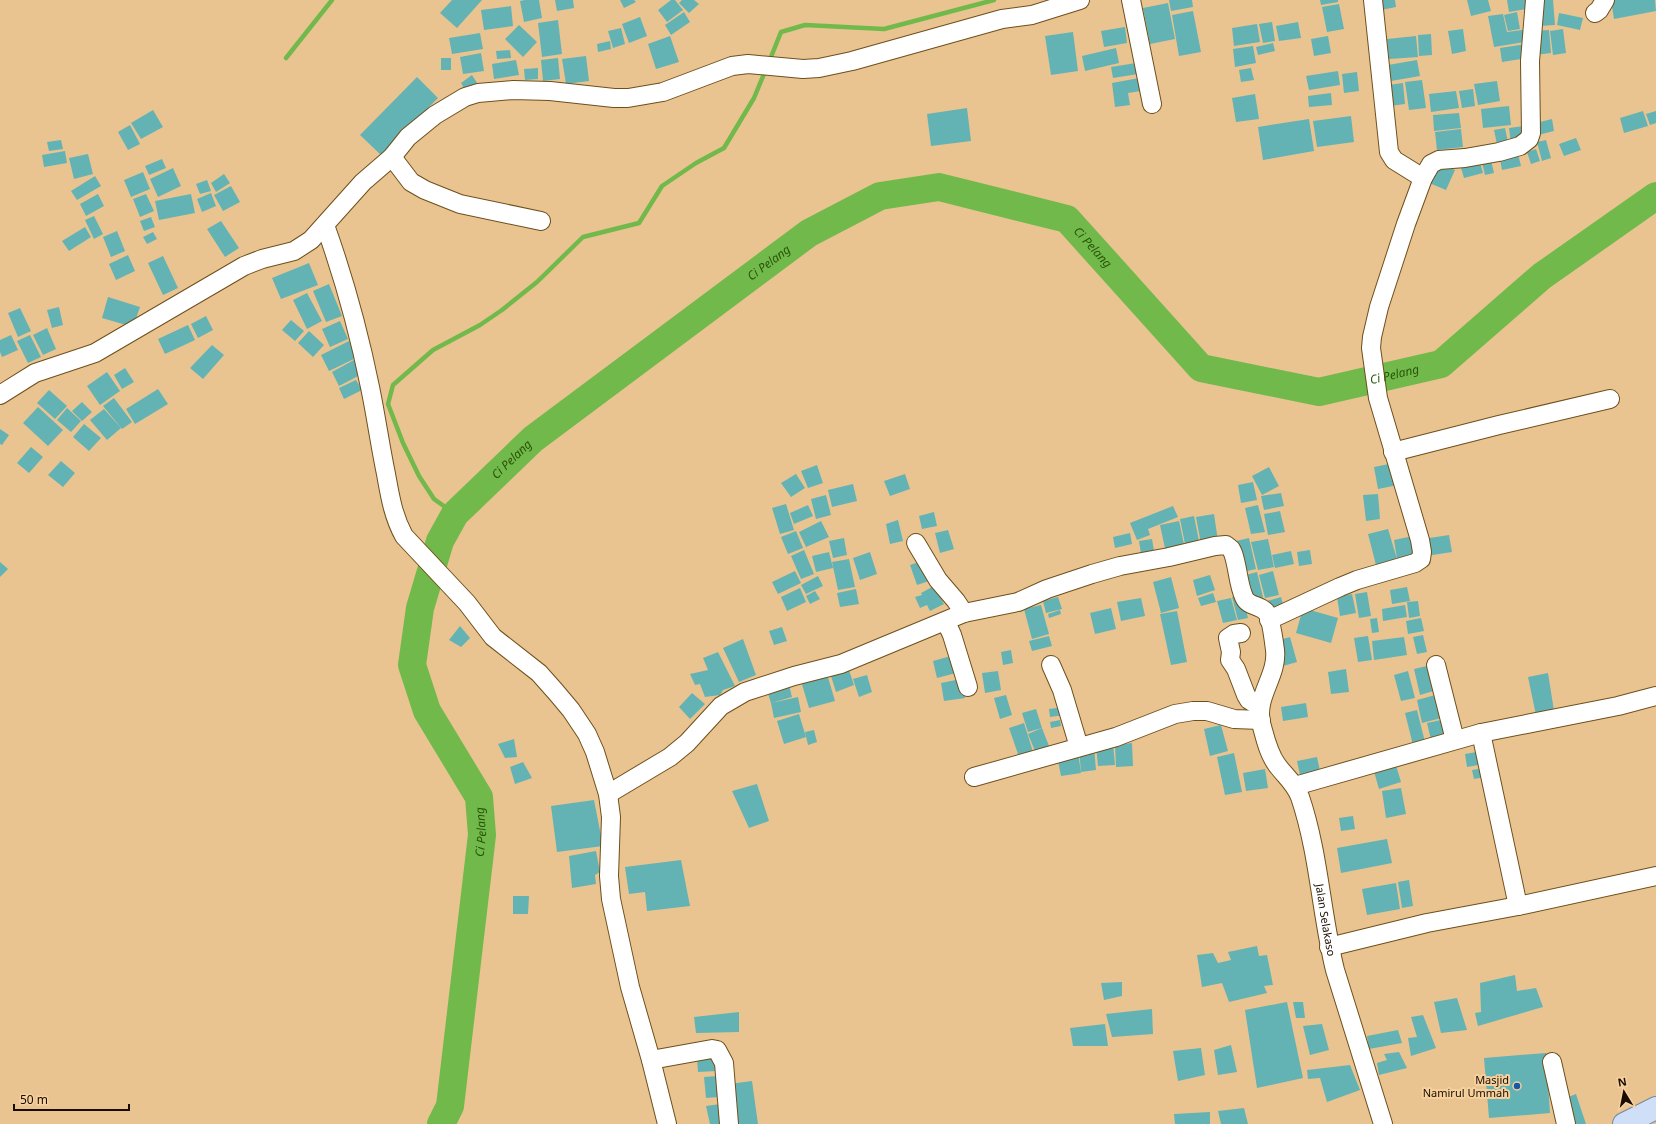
<svg xmlns="http://www.w3.org/2000/svg" width="1656" height="1124" viewBox="0 0 1656 1124" font-family="'Noto Sans',sans-serif">
  <style>
    .lines { fill: none; stroke-linecap: round; stroke-linejoin: round }
    .stream { stroke: #72b94c; stroke-width: 4.5 }
    .river { stroke: #72b94c; stroke-width: 28 }
    .building { fill: #63b3b4 }
    .minor-casing { stroke: #6e4f1b; stroke-width: 20 }
    .major-casing { stroke: #79889d; stroke-width: 24 }
    .minor { stroke: #fff; stroke-width: 18 }
    .major { stroke: #cedff7; stroke-width: 22 }
    .poi-dot { fill: #1659a9; stroke: #f6d19d; stroke-width: 1.5 }
    .labels { text-anchor: middle; stroke-width: 4; stroke-linejoin: round; paint-order: stroke }
    .street-label { font-size: 11px; fill: #190c00; stroke: #f6d19d }
    .poi-label { font-size: 11px; fill: #190c00; stroke: #f6d19d; text-anchor: end }
    .water-label { font-size: 12px; font-style: italic; fill: #285506; stroke: #f6d19d }
  </style>
  <rect width="100%" height="100%" fill="#e9c491"/>
  <g class="lines">
    <path class="stream" d="M286 58 332 0
      M769 62 781 32 805 25 884 29 994 0
      M455 514 434 499 419 476 403 443 388 404 393 385 433 350 480 325 502 310 537 282 583 237 639 223 662 186 696 163 724 148 754 98 766 69"/>
    <path class="river" id="s1" d="M441 1124 450 1106 482 835 479 797 427 711 412 665 420 608 440 541 455 514 533 439 809 233 880 196 939 187 1067 219 1201 368 1319 392 1441 364 1542 276 1656 196"/>
  </g>
  <path class="building" d="M452 0H482L457 28 440 13Z
    M525 0H539L542 18 524 22 520 1Z
    M555 0H573L574 8 557 11Z
    M620 0H634L636 2 624 8Z
    M671 0H675L683 10 667 22 658 10Z
    M682 0H694L699 4 689 13 679 3Z
    M1169 0H1192L1193 7 1171 11Z
    M1320 0H1338V2L1321 5Z
    M1379 0H1395L1396 7 1381 10Z
    M1467 0H1488L1491 11 1471 16Z
    M1507 0H1531L1532 8 1509 12Z
    M1537 0H1553L1555 25 1539 26Z
    M1611 0H1655L1656 11 1614 19Z
    M1168 3 1175 39 1150 44 1143 8Z
    M1339 4 1344 29 1327 32 1322 7Z
    M511 6 513 26 484 30 481 10Z
    M1193 11 1201 52 1179 56 1172 15Z
    M684 12 690 22 671 35 665 25Z
    M1517 12 1520 29 1508 31 1504 15Z
    M1559 13 1583 18 1580 30 1557 25Z
    M1503 14 1507 32 1529 29 1531 41 1494 47 1488 16Z
    M640 17 647 36 629 43 622 24Z
    M558 20 562 54 542 57 538 23Z
    M1272 22 1275 41 1263 43 1259 24Z
    M1298 22 1301 38 1279 41 1276 26Z
    M1257 24 1260 42 1234 46 1232 28Z
    M519 25 537 42 523 57 505 39Z
    M1125 27 1127 43 1104 47 1101 31Z
    M621 28 625 44 613 48 608 31Z
    M1463 29 1466 51 1452 54 1448 31Z
    M1563 29 1566 53 1553 55 1550 31Z
    M1549 30 1551 53 1535 55 1533 31Z
    M1073 32 1078 71 1051 75 1045 36Z
    M480 33 483 49 452 54 449 38Z
    M1431 34 1432 55 1419 56 1418 35Z
    M670 36 679 62 656 69 648 44Z
    M1328 36 1331 53 1314 56 1311 39Z
    M1416 36 1418 57 1389 59 1387 39Z
    M610 41 611 49 598 52 597 44Z
    M1273 43 1275 51 1258 55 1256 47Z
    M1526 44 1528 58 1502 62 1500 48Z
    M1253 46 1256 63 1235 67 1233 49Z
    M1116 48 1119 63 1085 71 1082 56Z
    M510 50 511 58 497 59 496 51Z
    M481 53 484 71 463 74 460 57Z
    M586 56 589 81 566 84 562 59Z
    M441 58H451V70H441Z
    M558 58 560 79 543 81 541 60Z
    M516 60 519 75 494 79 492 64Z
    M1417 60 1420 76 1391 81 1388 65Z
    M1136 63 1138 74 1113 78 1111 67Z
    M538 68V79L525 80 524 69Z
    M1251 68 1254 80 1241 82 1239 70Z
    M1338 71 1340 85 1309 90 1306 76Z
    M1357 72 1359 91 1344 93 1342 74Z
    M472 75 479 86 467 93 461 83Z
    M417 77 438 98 381 155 360 135Z
    M1139 78 1141 91 1128 93 1130 105 1115 107 1112 83Z
    M1422 80 1426 108 1409 110 1405 82Z
    M1497 81 1500 101 1478 105 1474 84Z
    M1403 83 1405 104 1390 106 1388 85Z
    M1473 89 1475 106 1462 108 1459 91Z
    M1456 91 1459 108 1431 112 1429 94Z
    M1331 93 1332 105 1309 107 1308 96Z
    M1255 94 1259 119 1236 122 1232 98Z
    M1509 106 1511 125 1483 128 1481 109Z
    M967 108 971 141 931 146 927 114Z
    M153 110 163 127 141 139 131 123Z
    M1643 111 1648 126 1624 133 1620 118Z
    M1656 111V123L1650 125 1646 114Z
    M1459 113 1461 128 1434 131 1433 115Z
    M1351 116 1354 142 1317 147 1313 121Z
    M1309 119 1314 151 1263 160 1258 127Z
    M1552 119 1554 131 1538 135 1536 123Z
    M130 125 140 144 128 150 118 132Z
    M1524 126 1526 142 1511 144 1509 128Z
    M1505 128 1509 147 1498 149 1494 130Z
    M1461 129 1463 147 1437 150 1435 132Z
    M1576 138 1581 150 1564 156 1559 144Z
    M61 140 63 149 49 151 47 142Z
    M1546 140 1551 158 1542 161 1537 142Z
    M1536 149 1540 161 1531 164 1527 152Z
    M1517 150 1521 166 1502 170 1499 153Z
    M65 151 67 163 44 167 42 155Z
    M88 154 93 174 74 179 69 158Z
    M1478 156 1483 173 1464 178 1459 161Z
    M1490 156 1494 173 1485 175 1481 158Z
    M162 159 166 168 149 175 145 166Z
    M1435 162 1455 170 1446 190 1427 182Z
    M173 168 181 186 158 197 150 179Z
    M143 172 150 189 131 197 124 180Z
    M224 174 230 183 216 192 211 183Z
    M95 176 101 186 77 200 71 191Z
    M207 180 211 191 200 194 196 184Z
    M231 186 240 202 223 211 214 195Z
    M211 193 216 206 202 212 197 199Z
    M98 194 104 206 86 216 80 204Z
    M146 194 154 211 140 217 133 199Z
    M191 194 195 213 159 220 155 201Z
    M94 216 103 234 94 239 85 220Z
    M151 217 155 227 144 231 140 221Z
    M221 221 239 248 225 257 207 229Z
    M85 227 91 237 69 251 62 241Z
    M117 231 125 251 111 257 103 237Z
    M153 232 157 239 147 244 143 237Z
    M128 255 135 271 116 280 109 264Z
    M163 256 178 288 163 295 148 263Z
    M309 263 318 285 281 299 272 278Z
    M329 284 342 316 326 322 313 291Z
    M307 293 322 321 307 329 293 300Z
    M108 297 140 307 133 327 102 318Z
    M59 307 63 325 52 328 47 310Z
    M20 308 31 331 18 337 8 313Z
    M206 316 213 330 198 338 191 324Z
    M291 320 304 331 295 341 282 330Z
    M340 321 348 339 330 347 322 329Z
    M188 325 195 340 165 354 158 339Z
    M47 328 56 349 43 355 33 335Z
    M309 331 324 345 313 357 298 343Z
    M11 335 18 350 2 357 0 352V340Z
    M30 335 41 357 28 363 17 341Z
    M349 341 358 357 329 371 321 355Z
    M212 345 224 355 203 379 190 368Z
    M354 360 362 374 339 386 332 372Z
    M125 368 134 382 122 389 114 375Z
    M107 372 120 391 100 405 87 386Z
    M356 380 362 390 344 399 339 388Z
    M158 389 168 404 135 424 126 409Z
    M49 390 67 406 55 419 37 403Z
    M114 398 132 422 122 429 103 406Z
    M82 402 92 412 82 421 72 411Z
    M38 407 63 430 48 446 23 423Z
    M67 408 81 421 71 432 57 420Z
    M104 409 121 428 107 440 90 420Z
    M84 424 101 438 89 451 73 437Z
    M0 429 9 435 2 445 0 444Z
    M31 447 43 457 29 473 17 463Z
    M61 461 75 473 63 487 48 475Z
    M1394 463 1398 485 1378 489 1374 467Z
    M817 465 823 483 808 488 801 471Z
    M1269 467 1279 486 1262 495 1252 476Z
    M796 474 805 488 791 497 781 483Z
    M905 474 910 489 890 496 884 481Z
    M1253 482 1257 500 1241 503 1238 485Z
    M853 484 857 501 832 507 828 490Z
    M1281 493 1284 506 1264 510 1261 496Z
    M1378 494 1380 519 1366 521 1363 495Z
    M826 495 831 515 816 519 811 499Z
    M786 504 794 530 780 534 772 508Z
    M808 505 813 516 794 524 790 513Z
    M1258 505 1265 532 1251 534 1245 508Z
    M1173 506 1178 517 1148 529 1150 535 1137 540 1130 523Z
    M1280 511 1285 532 1268 535 1264 514Z
    M934 512 937 526 922 529 919 516Z
    M1214 514 1218 541 1201 544 1196 517Z
    M1194 516 1200 546 1186 549 1180 519Z
    M898 520 903 541 890 544 886 524Z
    M821 521 829 537 806 547 799 532Z
    M1179 521 1185 549 1166 553 1160 525Z
    M1388 529 1397 559 1376 565 1368 534Z
    M948 530 954 549 940 553 935 533Z
    M796 531 803 548 788 554 781 537Z
    M1130 533 1132 544 1115 548 1113 537Z
    M1449 535 1452 552 1426 556 1423 539Z
    M1413 536 1417 555 1397 559 1394 540Z
    M844 538 847 555 833 558 829 541Z
    M1249 538 1256 569 1239 573 1232 542Z
    M1152 539 1155 557 1142 560 1139 541Z
    M1268 539 1274 567 1258 570 1251 542Z
    M804 550 814 574 801 579 791 556Z
    M1310 550 1312 564 1299 566 1297 552Z
    M1291 551 1294 564 1275 568 1272 555Z
    M829 552 833 568 816 572 812 556Z
    M870 552 877 574 860 580 853 558Z
    M849 559 855 587 838 590 832 562Z
    M925 560 932 580 917 585 910 565Z
    M0 562 8 569 0 577Z
    M795 571 801 583 778 594 772 582Z
    M1273 571 1279 595 1265 598 1259 575Z
    M1257 572 1263 597 1248 601 1242 576Z
    M1210 575 1215 590 1197 596 1193 580Z
    M818 576 823 586 806 594 801 585Z
    M1171 577 1179 608 1161 613 1153 582Z
    M934 586 944 604 930 611 927 605 920 608 915 597 922 595 921 593Z
    M1407 587 1410 601 1392 604 1390 590Z
    M800 588 806 602 787 611 781 597Z
    M856 589 859 604 840 607 837 593Z
    M815 591 820 599 810 604 806 596Z
    M1367 592 1371 616 1359 618 1355 594Z
    M1213 593 1216 602 1201 606 1198 598Z
    M1352 594 1356 613 1340 616 1337 597Z
    M1242 595 1248 618 1238 620 1232 597Z
    M1058 597 1062 609 1046 613 1043 601Z
    M1281 597 1285 612 1271 616 1267 601Z
    M1141 598 1145 616 1121 621 1117 602Z
    M1231 598 1237 620 1223 623 1217 601Z
    M1418 601 1420 616 1409 618 1407 602Z
    M1041 605 1049 634 1032 639 1024 609Z
    M1405 605 1407 617 1383 621 1382 609Z
    M1111 608 1116 629 1095 634 1090 613Z
    M1303 608 1338 618 1331 643 1296 633Z
    M1060 610 1061 614 1049 618 1048 614Z
    M1177 611 1187 662 1171 665 1160 614Z
    M1377 618 1379 632 1372 633 1370 619Z
    M1421 618 1424 631 1408 634 1406 621Z
    M460 626 470 638 461 647 449 640Z
    M782 627 787 641 774 645 769 631Z
    M1423 635 1427 652 1417 654 1413 637Z
    M1049 636 1052 646 1032 651 1029 641Z
    M1368 636 1372 660 1358 662 1354 638Z
    M1290 637 1297 662 1283 666 1276 641Z
    M1404 637 1407 655 1374 660 1372 641Z
    M743 639 756 675 739 682 723 648Z
    M1011 650 1013 663 1003 665 1001 652Z
    M718 652 735 686 723 690 720 695 705 697 700 684 695 685 690 674 708 670 703 658Z
    M951 656 956 673 937 678 933 661Z
    M1431 665 1437 690 1420 695 1414 669Z
    M848 667 854 685 836 692 830 673Z
    M1346 669 1349 692 1331 694 1328 672Z
    M998 671 1001 690 985 693 982 673Z
    M1408 671 1415 698 1401 701 1394 675Z
    M1548 673 1555 717 1537 720 1528 677Z
    M827 674 835 701 809 708 801 681Z
    M867 675 872 692 859 697 853 679Z
    M961 679 965 698 944 701 941 683Z
    M788 681 792 697 771 703 766 687Z
    M692 693 705 704 690 719 679 707Z
    M1439 694 1445 717 1422 723 1417 700Z
    M1006 695 1012 715 1000 719 994 698Z
    M798 697 801 712 774 718 771 703Z
    M1306 703 1308 717 1283 721 1281 707Z
    M1064 707 1065 715 1050 717 1049 709Z
    M1036 709 1042 728 1028 732 1022 713Z
    M1417 710 1425 742 1413 745 1405 713Z
    M799 714 806 737 784 744 777 721Z
    M1446 719 1450 736 1431 740 1427 723Z
    M1060 720 1061 726 1051 728 1050 722Z
    M1024 723 1033 752 1019 757 1009 728Z
    M1221 725 1228 751 1210 756 1204 729Z
    M1042 728 1049 746 1035 751 1028 734Z
    M814 730 817 742 808 745 805 732Z
    M514 739 517 757 505 758 498 744Z
    M1132 743 1133 766 1116 767 1115 745Z
    M1113 744 1115 765 1098 766 1096 746Z
    M1094 747 1096 770 1081 772 1079 749Z
    M1482 751 1484 764 1467 767 1465 754Z
    M1078 752 1081 773 1061 776 1057 756Z
    M1234 753 1242 792 1225 795 1217 757Z
    M1317 757 1320 771 1300 775 1297 761Z
    M523 762 532 778 515 784 510 767Z
    M1395 762 1401 782 1379 789 1373 768Z
    M1484 768 1485 777 1474 779 1472 770Z
    M1265 769 1268 788 1246 791 1243 773Z
    M757 784 769 821 749 828 732 791Z
    M1401 788 1406 814 1386 818 1382 791Z
    M594 800 603 846 557 852 551 806Z
    M1353 816 1355 829 1341 831 1339 818Z
    M1387 839 1392 863 1341 873 1337 848Z
    M596 851 600 872 595 875 596 884 572 888 569 856Z
    M681 860 690 906 647 911 645 892 629 894 625 867Z
    M1409 880 1413 906 1402 908 1398 882Z
    M1396 883 1400 909 1367 915 1362 889Z
    M513 896H529L528 914H513Z
    M1257 946 1259 956 1267 955 1273 985 1264 986 1267 993 1229 1002 1222 983 1202 987 1197 955 1213 953 1218 963 1231 960 1228 952Z
    M1515 975 1517 991 1536 988 1543 1007 1478 1026 1475 1013 1481 1012 1480 983Z
    M1122 982V996L1104 1000 1101 983Z
    M1457 998 1467 1030 1441 1033 1434 1002Z
    M1287 1002 1303 1078 1257 1088 1245 1010Z
    M1293 1002H1303L1305 1018H1296Z
    M1152 1009 1153 1034 1112 1037 1106 1014Z
    M739 1012V1032L696 1033 694 1017Z
    M1423 1015 1436 1048 1411 1056 1408 1038 1417 1037 1411 1017Z
    M1105 1024 1108 1046H1073L1070 1028Z
    M1322 1024 1329 1050 1310 1055 1303 1026Z
    M1398 1030 1402 1043 1369 1049 1367 1036Z
    M1231 1045 1237 1072 1218 1075 1214 1050Z
    M1201 1048 1205 1075 1178 1081 1173 1051Z
    M1399 1052 1407 1068 1379 1075 1377 1063 1387 1060 1384 1054Z
    M1546 1053 1550 1113 1489 1118 1484 1058Z
    M713 1055 717 1071 698 1072 697 1059Z
    M1350 1065 1360 1090 1327 1102 1320 1078 1308 1079 1307 1070Z
    M717 1076 719 1097 706 1098 704 1077Z
    M752 1081 758 1124H735L729 1084Z
    M1576 1094 1586 1124H1575L1566 1098Z
    M720 1104 722 1124H710L706 1106Z
    M1244 1108 1248 1124H1221L1218 1111Z
    M1210 1112V1124H1175L1174 1114Z"/>
  <g class="lines">
    <defs>
      <g id="minor">
        <path d="M1131 0 1152 104"/>
        <path d="M1373 0 1389 152 1394 160 1423 178"/>
        <path d="M1595 13 1599 10 1605 0"/>
        <path d="M392 157 411 182 425 190 460 204 541 221"/>
        <path d="M325 225C344 278 359 333 370 387 376 416 380 445 386 474 390 496 393 516 404 536L467 603 493 637 539 673 555 691 571 710 587 734 595 752 608 794 611 817 609 876 611 899 630 987 651 1060 667 1124"/>
        <path d="M0 395 35 373 95 353 244 266 262 259 294 251 311 240 363 182 392 157 408 137 435 115 465 97 478 93 513 90 550 91 614 98H628L663 92 732 66 748 64 803 69 819 68 852 61 1002 19 1032 15 1080 0"/>
        <path d="M1393 452 1499 425 1610 399"/>
        <path d="M916 543 938 580 956 601 964 613"/>
        <path d="M1269 620 1340 587 1357 580 1415 563 1421 559 1422 552 1420 540 1378 398 1371 348 1372 337 1379 307 1406 224 1423 178 1431 164 1439 160 1465 158 1499 152 1520 146 1529 139 1531 133 1530 61 1535 0"/>
        <path d="M946 622 952 635 968 687"/>
        <path d="M1241 633 1234 634 1228 638 1231 652 1230 660 1236 669 1246 695 1249 700 1260 707"/>
        <path d="M1051 665 1062 690 1079 747"/>
        <path d="M1436 665 1455 740"/>
        <path d="M1481 733 1518 906"/>
        <path d="M974 777 1116 737 1175 714 1193 711H1207L1234 719 1261 720"/>
        <path d="M1295 786 1481 733 1618 706 1656 696"/>
        <path id="s2" d="M608 794 670 757 687 743 721 706 745 692 794 676 841 664 964 613 1018 602 1047 589 1092 574 1120 566 1169 557 1215 546 1226 545 1231 549 1233 553C1238 567 1238 584 1244 597 1248 607 1259 604 1266 612 1271 617 1274 642 1275 650 1278 676 1255 696 1261 723 1265 737 1268 753 1277 765 1285 776 1295 783 1300 797 1319 853 1321 913 1335 970L1383 1124"/>
        <path d="M1329 947 1427 923 1518 906 1656 876"/>
        <path d="M651 1060 712 1049 717 1050 724 1063 729 1124"/>
        <path d="M1552 1062 1566 1124"/>
      </g>
      <path id="major" d="M1624 1124 1656 1108"/>
    </defs>
    <use href="#minor" class="minor-casing"/>
    <use href="#major" class="major-casing"/>
    <use href="#minor" class="minor"/>
    <use href="#major" class="major"/>
  </g>
  <circle class="poi-dot" cx="1517" cy="1086" r="4"/>
  <g class="labels">
    <g class="street-label">
      <text dy="4" stroke="none"><textPath href="#s2" startOffset="1086">Jalan Selakaso</textPath></text>
    </g>
    <g class="poi-label">
      <text x="1509" y="1084">Masjid<tspan x="1509" dy="13">Namirul Ummah</tspan></text>
    </g>
    <g class="water-label">
      <text dy="4" stroke="none"><textPath href="#s1" startOffset="1401">Ci Pelang</textPath></text>
      <text dy="4" stroke="none"><textPath href="#s1" startOffset="1041">Ci Pelang</textPath></text>
      <text dy="4" stroke="none"><textPath href="#s1" startOffset="1761">Ci Pelang</textPath></text>
      <text dy="4" stroke="none"><textPath href="#s1" startOffset="717">Ci Pelang</textPath></text>
      <text dy="4" stroke="none"><textPath href="#s1" startOffset="296">Ci Pelang</textPath></text>
    </g>
  </g>
  <g transform="translate(1624 1092) rotate(350)" stroke="#f6d19d" stroke-width="3" paint-order="stroke">
  <path d="M0-3L7 15L0 10L-7 15Z" fill="#190c00"/>
  <text y="-6" font-size="11" font-weight="bold" text-anchor="middle" fill="#190c00">N</text>
  </g>
  <path d="M14 1104v6h115v-6" fill="none" stroke="#190c00" stroke-width="2"/>
  <text x="20" y="1104" font-size="12" fill="#190c00" stroke="#f6d19d" stroke-width="3" paint-order="stroke">50 m</text>
</svg>
